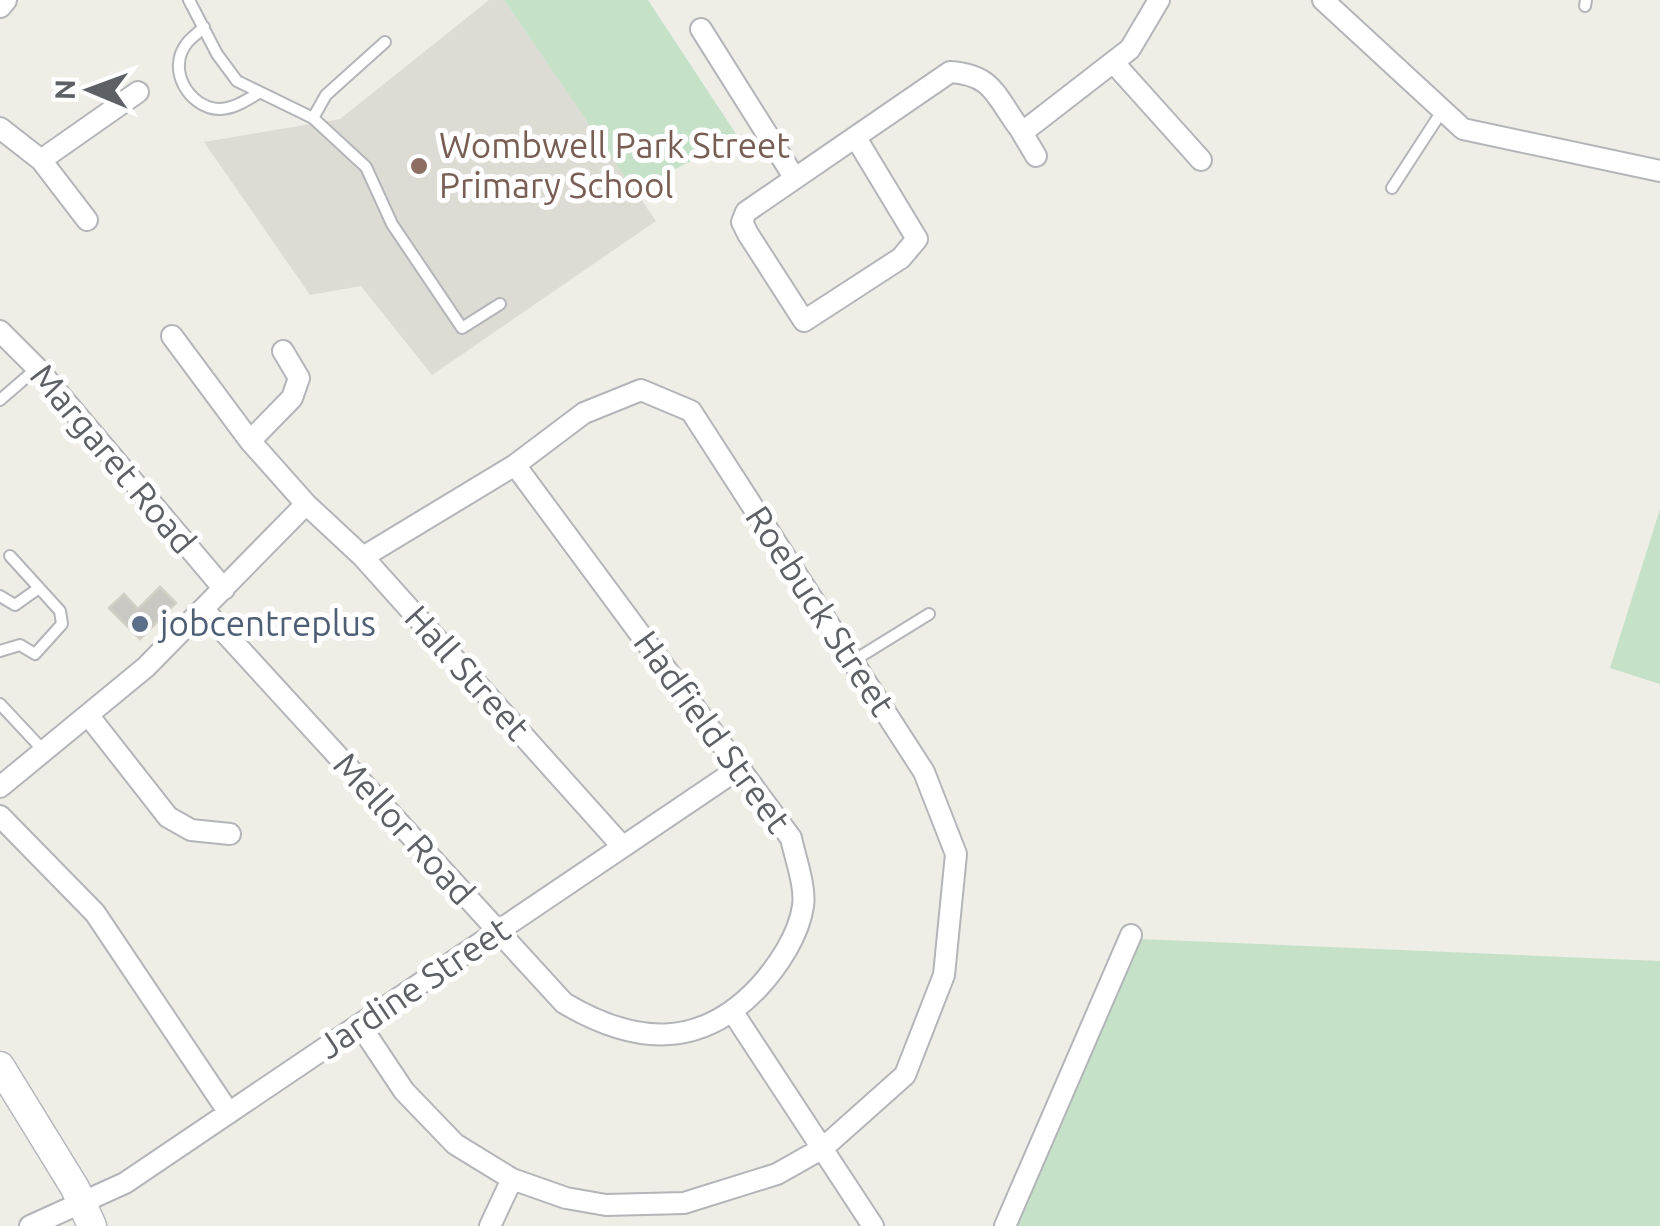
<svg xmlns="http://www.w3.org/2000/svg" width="1660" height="1226" viewBox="0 0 1660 1226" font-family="Ubuntu,sans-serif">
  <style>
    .education { fill: #dddcd4 }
    .green { fill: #c5e2c8 }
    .building { fill: #c9c8c2; stroke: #d2cfc5; stroke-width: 2.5 }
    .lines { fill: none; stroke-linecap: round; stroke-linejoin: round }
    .service-casing { stroke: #b3b5b9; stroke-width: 14 }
    .minor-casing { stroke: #b3b5b9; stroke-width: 24 }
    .tertiary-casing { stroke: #b3b5b9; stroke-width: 26 }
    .secondary-casing { stroke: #b4b7bb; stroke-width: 31 }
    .service { stroke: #fff; stroke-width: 10 }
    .minor { stroke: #fff; stroke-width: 20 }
    .tertiary { stroke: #fff; stroke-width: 22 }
    .secondary { stroke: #fff; stroke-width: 28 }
    .education-dot { fill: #8d6e63; stroke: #fff; stroke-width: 4 }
    .service-dot { fill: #5c6f8a; stroke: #fff; stroke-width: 4 }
    .labels { text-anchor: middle; stroke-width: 10; stroke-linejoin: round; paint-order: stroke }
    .education-label { font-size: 35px; fill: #785e54; stroke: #fff; text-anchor: start }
    .street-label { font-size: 35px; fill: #5d6064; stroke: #fff }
    .service-label { font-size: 35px; fill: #4e5e75; stroke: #fff; text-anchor: start }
  </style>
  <rect width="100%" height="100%" fill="#eeede6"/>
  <path class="education" d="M489 0H504L656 221 432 375 361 286 310 295 204 142 340 119Z"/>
  <path class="green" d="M504 0H648L738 137 634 190Z
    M1660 509V684L1610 668Z
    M1139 939 1660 961V1226H1014Z"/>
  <path class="building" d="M160 587 176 603 140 639 109 608 124 594 138 609Z"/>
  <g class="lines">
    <defs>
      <path id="service" d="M189 0 217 54 237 81 313 118 366 167 392 224 462 328 500 304
        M1585 6 1586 0
        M204 27C199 32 191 38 187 43 166 69 189 108 219 109 233 109 245 101 257 94
        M313 118 326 95 385 42
        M1392 188 1442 111
        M0 400 37 368
        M0 596 15 605 39 588
        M0 651 20 645 35 654 62 624 60 611 10 556
        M853 661 929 614
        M0 704 43 750"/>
      <path id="minor" d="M1323 0 1463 129 1660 171
        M701 29 794 177
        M1113 62 1201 160
        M0 128 41 160 87 220
        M1020 129 1036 156
        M856 138 917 239 901 258 804 321 748 234 742 222 746 212 950 72C994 75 995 96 1020 129L1028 128 1130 49 1159 0
        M41 160 138 92
        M0 331 37 368 224 589
        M172 336 250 441 306 504 363 557 622 846
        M250 441 292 398 299 378 283 351
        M204 610 564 1003C635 1045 700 1050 759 987 778 966 799 935 803 906 806 887 795 857 791 838L515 465
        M88 715 168 817 191 830 230 834
        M0 787 146 667 306 504
        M0 816 95 913 229 1113
        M734 1014 873 1226
        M360 1025 404 1091 455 1144 512 1179 566 1198 606 1205 684 1203 777 1174 823 1148 905 1075 944 975 956 854 924 772 691 411 641 390 584 413 515 465 363 557
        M30 1226 125 1183 741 767
        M490 1226 512 1179
        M1005 1226 1131 935"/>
      <path id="tertiary" d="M0 6 5 0"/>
      <path id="secondary" d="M0 1066 75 1188 92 1226"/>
    </defs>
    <use href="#service" class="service-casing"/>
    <use href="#minor" class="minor-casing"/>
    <use href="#tertiary" class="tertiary-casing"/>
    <use href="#secondary" class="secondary-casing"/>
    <use href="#service" class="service"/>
    <use href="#minor" class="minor"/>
    <use href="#tertiary" class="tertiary"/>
    <use href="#secondary" class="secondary"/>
  </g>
  <circle class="education-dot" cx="419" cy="166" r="10"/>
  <circle class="service-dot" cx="140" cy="624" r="10"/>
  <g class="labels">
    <g class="education-label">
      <text x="439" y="158">Wombwell Park Street<tspan x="439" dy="40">Primary School</tspan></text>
    </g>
    <g class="street-label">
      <text transform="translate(113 459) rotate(50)" y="12">Margaret Road</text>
      <text transform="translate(820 611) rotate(57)" y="12">Roebuck Street</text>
      <text transform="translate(467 673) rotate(48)" y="12">Hall Street</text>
      <text transform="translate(712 732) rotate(54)" y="12">Hadfield Street</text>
      <text transform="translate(404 829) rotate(48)" y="12">Mellor Road</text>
      <text transform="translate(414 988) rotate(-34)" y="12">Jardine Street</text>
    </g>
    <g class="service-label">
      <text x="160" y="636">jobcentreplus</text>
    </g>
  </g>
  <g transform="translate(90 90) rotate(271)" stroke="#ffffff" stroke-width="8" paint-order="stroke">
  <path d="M0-8L18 38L0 25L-18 38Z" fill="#5d6064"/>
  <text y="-15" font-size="28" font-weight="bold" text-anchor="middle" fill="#5d6064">N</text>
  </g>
</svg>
